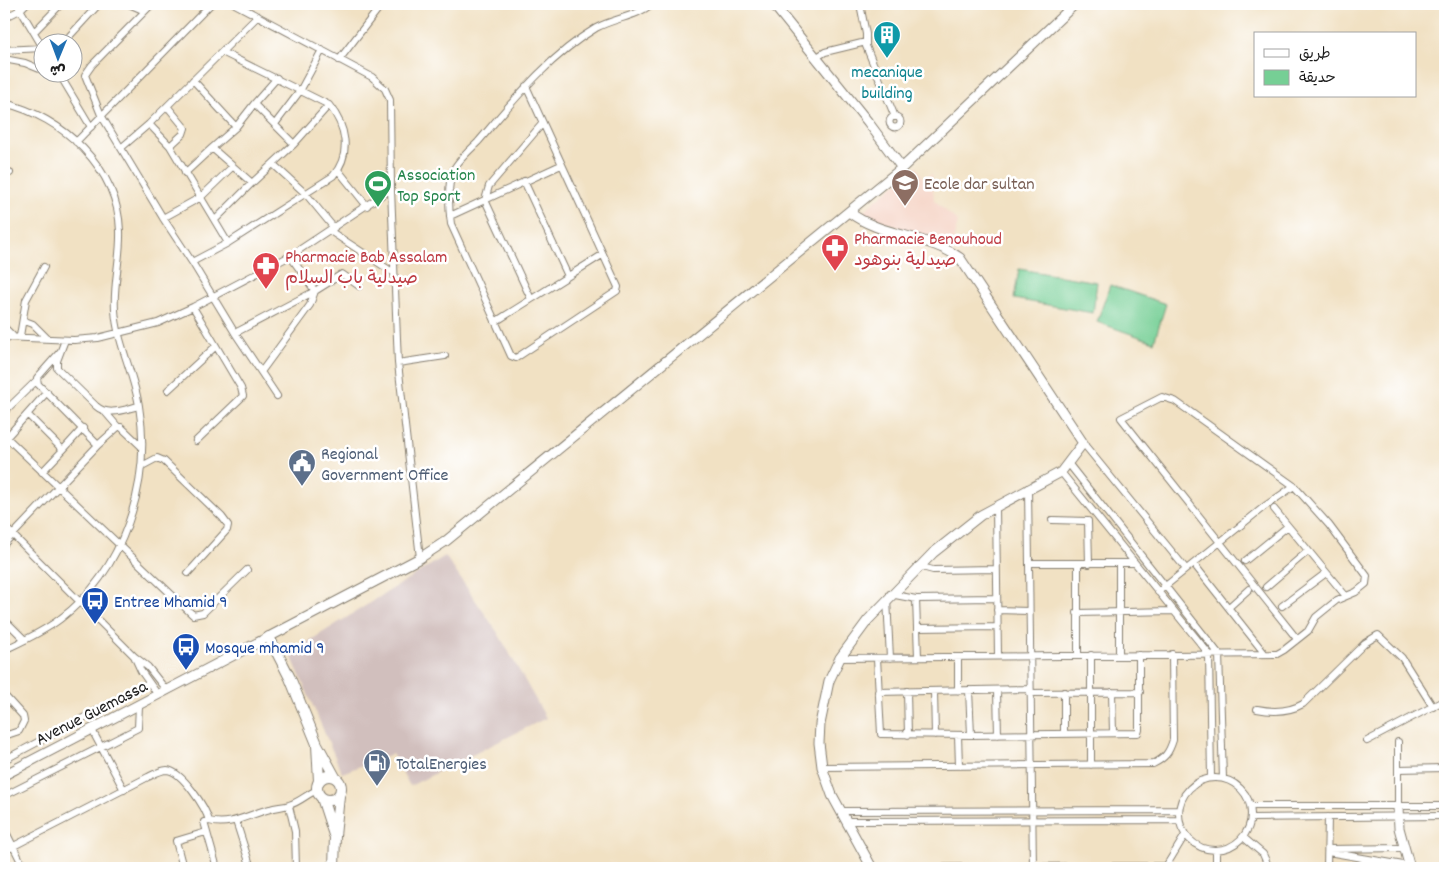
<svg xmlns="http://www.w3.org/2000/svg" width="1449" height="872" viewBox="0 0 1449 872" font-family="Dekko,'Playpen Sans Arabic',sans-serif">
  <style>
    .built { fill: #f5d2c3 }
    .industrial { fill: #d1bfbd }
    .green { fill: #76cf95; stroke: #497658 }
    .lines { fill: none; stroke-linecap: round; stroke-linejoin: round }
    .street-casing { stroke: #867e70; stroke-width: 8 }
    .secondary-casing { stroke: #867e70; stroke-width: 11 }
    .primary-casing { stroke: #867e70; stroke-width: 12 }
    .street { stroke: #fff; stroke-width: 6 }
    .secondary { stroke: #fff; stroke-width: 9 }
    .primary { stroke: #fff; stroke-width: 10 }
    .labels { text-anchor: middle; stroke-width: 5; stroke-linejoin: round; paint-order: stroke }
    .culture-label { font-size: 18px; fill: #0d838f; stroke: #fff }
    .leisure-label { font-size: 18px; fill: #27864d; stroke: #fff; text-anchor: start }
    .education-label { font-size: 18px; fill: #785e54; stroke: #fff; text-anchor: start }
    .health-label { font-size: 18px; fill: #be3a42; stroke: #fff; text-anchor: start }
    .service-label { font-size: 18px; fill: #4e5e75; stroke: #fff; text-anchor: start }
    .transit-label { font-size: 18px; fill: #164399; stroke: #fff; text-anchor: start }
    .street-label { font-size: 18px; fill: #1c1c1c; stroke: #fff }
  </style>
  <rect width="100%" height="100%" fill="#fff"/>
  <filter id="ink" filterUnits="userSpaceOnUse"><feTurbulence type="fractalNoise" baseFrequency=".02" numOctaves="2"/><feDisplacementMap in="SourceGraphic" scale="10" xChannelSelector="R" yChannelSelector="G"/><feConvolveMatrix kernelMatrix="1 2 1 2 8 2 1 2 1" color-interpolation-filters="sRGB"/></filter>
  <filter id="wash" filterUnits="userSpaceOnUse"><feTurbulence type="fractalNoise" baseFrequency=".0096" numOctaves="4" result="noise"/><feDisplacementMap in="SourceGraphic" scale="20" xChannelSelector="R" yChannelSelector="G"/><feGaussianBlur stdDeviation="1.12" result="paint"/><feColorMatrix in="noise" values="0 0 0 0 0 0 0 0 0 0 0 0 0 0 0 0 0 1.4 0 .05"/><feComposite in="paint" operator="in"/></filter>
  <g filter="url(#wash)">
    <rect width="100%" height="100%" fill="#f1e1c3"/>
    <path class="built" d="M917 166 923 178 932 174 934 200 958 222 951 248 861 213Z"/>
    <path class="industrial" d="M445 556 498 633 546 718 410 786 392 754 342 773 290 653Z"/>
    <path class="green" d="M1019 269 1097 282 1093 313 1014 299Z
      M1110 285 1166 304 1154 342 1097 322Z"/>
  </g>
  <g filter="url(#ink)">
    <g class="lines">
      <defs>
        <path id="street" d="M17 4 42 46
          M129 4 145 11
          M152 4 92 65 85 75 101 115 163 218
          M235 4 372 77 385 89 390 100 391 189 398 363 420 558
          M860 4 866 34V46L895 117
          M4 18 20 10 26 4
          M34 32 61 4
          M64 42 99 4
          M4 50 42 48
          M222 52 329 105C346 126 352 154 333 176L228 243 192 262 235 333 277 396
          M817 57 825 52 866 42
          M4 59 25 63 42 70
          M339 60 382 4
          M58 72 91 127
          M193 80 236 127
          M526 86 618 287 617 291 516 358 511 356 451 224C449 211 447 183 453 171 457 161 470 150 478 142 513 101 549 56 596 28 614 18 636 17 652 4
          M4 103C63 117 118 168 120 231 121 258 113 284 115 310 117 343 134 374 139 406 152 482 124 571 60 619 43 632 23 641 4 650
          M254 104 294 144 252 183 212 148 236 127Z
          M254 104 277 78
          M167 106 185 128 183 134 170 146 228 243
          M889.5 122a5.5 5.5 0 1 1 11 0a5.5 5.5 0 1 1-11 0Z
          M149 124 170 146
          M275 124 300 91 322 50
          M76 142 211 4
          M294 144 329 105
          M121 148 149 124 258 16
          M273 164 306 194 334 228
          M338 170 367 206
          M4 171 10 173
          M185 173 212 148
          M524 181 568 276
          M450 216 561 165
          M215 220 252 183
          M330 231 394 273
          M192 262 163 218 201 197 232 167
          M531 299 485 200 489 186 542 124
          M193 307 241 388 243 396 196 441
          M25 321 33 324 47 338
          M495 322 602 255
          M4 327 12 335
          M235 333 315 291 290 256
          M20 336 26 300 44 267
          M4 337 74 340 98 338 158 323 193 307 290 256 391 189
          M65 340 57 361V368L96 406C108 417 125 409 139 406
          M60 352 37 378 38 384 98 445 118 427H121L142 447
          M398 363 445 356
          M261 372 310 305 315 291 342 274 359 286
          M168 390 216 346
          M4 412 37 380
          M105 412 118 427
          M28 415 63 450 83 428
          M4 435 193 615 203 613 247 570
          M6 438 47 392
          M1083 443 1186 569
          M1068 463 1219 654 1223 778
          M142 466 157 458 164 461 222 517 228 525 227 530 188 573
          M42 472 63 450
          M1061 472 1209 654 1211 778
          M1028 488 1033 868
          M996 507 998 656
          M1274 509 1345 595
          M1052 520 1088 521 1089 564
          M4 526 135 657 148 667 167 691
          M4 544 98 445
          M1245 561 1288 526
          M1029 563H1135
          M1078 564V655
          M1119 564V655
          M918 566 933 570 996 569
          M1197 568 1265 654
          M1266 587 1308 551
          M1158 592 1265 506 1294 486
          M890 594 916 599 997 598
          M887 599 890 658
          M916 599 918 657
          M1282 606 1326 573
          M1229 607 1249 589
          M997 610 1029 611
          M1077 613 1174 611
          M4 619 25 640
          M917 628 997 627
          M1091 655V765
          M958 657V691
          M135 658 141 671 158 695
          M840 658 1277 654 1284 650 1308 631 1316 617 1337 600 1356 592 1366 584 1367 576 1329 525 1294 486 1175 401 1162 397 1121 418 1297 639
          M877 658 881 734 971 735 1138 733 1139 730V655
          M969 690 971 735
          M997 690 998 735
          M907 691 908 735
          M934 691 935 735
          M878 692 1030 689
          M1112 692 1113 733
          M1030 693 1140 692
          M4 695 23 716 24 721 19 731 4 736
          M1257 709C1272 712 1289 712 1303 704L1365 643 1378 635 1402 658 1433 707
          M92 730 124 790
          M1064 733V692
          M958 735 959 766
          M1367 741 1445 700
          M1398 742V807
          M4 760 149 683
          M822 767 1153 764C1165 758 1169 753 1173 740L1172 654
          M1398 769 1445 768
          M1179 814a36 36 0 1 1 72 0a36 36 0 1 1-72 0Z
          M4 796 138 728 139 705
          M289 806 295 831 296 868
          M1251 806H1445
          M841 811 1179 810
          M1251 818 1445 816
          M209 821 204 822 217 868
          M236 821 251 868
          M847 821 1179 820
          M4 828 24 868
          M1243 837 1263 854 1269 868
          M1328 849 1404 848
          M1216 850V868
          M4 851 148 777C154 774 161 770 167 770 182 771 206 808 209 821 231 827 249 814 270 809 276 807 283 807 289 805 300 802 307 794 317 790
          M1328 852 1409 866
          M183 868 176 841 206 832
          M872 868 1165 866
          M1165 868 1185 835
          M1327 868 1328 817
          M1361 868 1363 858"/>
        <path id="secondary" d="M773 4 868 122 902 168
          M849 212C881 237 927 234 960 258L1083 443 1061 472 981 515 933 553 868 620 840 658 829 681 820 724 819 743 822 767 832 795 872 868
          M4 775 420 558 446 541 902 168 1075 4
          M1398 807 1399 828 1410 868"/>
        <path id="primary" d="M269 637 290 678 317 744 335 777
          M317 745 319 781
          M317 788a12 12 0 1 1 24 0a12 12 0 1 1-24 0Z
          M322 798 334 835
          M334 868 335 836 339 796"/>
      </defs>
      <use href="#street" class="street-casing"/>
      <use href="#secondary" class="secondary-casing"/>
      <use href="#primary" class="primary-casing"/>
      <use href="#street" class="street"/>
      <use href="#secondary" class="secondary"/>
      <use href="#primary" class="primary"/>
    </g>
  </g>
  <defs>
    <symbol id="building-pin" viewBox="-11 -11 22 30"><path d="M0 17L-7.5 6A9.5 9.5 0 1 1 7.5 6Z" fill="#0f9aa8" stroke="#fff"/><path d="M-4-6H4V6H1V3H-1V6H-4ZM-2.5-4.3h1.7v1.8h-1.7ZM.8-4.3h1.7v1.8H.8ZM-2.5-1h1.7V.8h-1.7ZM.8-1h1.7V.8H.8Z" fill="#fff"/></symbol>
    <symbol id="school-pin" viewBox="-11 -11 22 30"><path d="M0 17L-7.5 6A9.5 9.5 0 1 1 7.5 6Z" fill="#8d6e63" stroke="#fff"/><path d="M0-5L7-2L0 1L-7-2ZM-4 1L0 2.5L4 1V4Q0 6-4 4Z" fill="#fff"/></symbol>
    <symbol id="stadium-pin" viewBox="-11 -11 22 30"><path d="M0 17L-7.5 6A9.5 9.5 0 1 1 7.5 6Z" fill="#2e9e5b" stroke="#fff"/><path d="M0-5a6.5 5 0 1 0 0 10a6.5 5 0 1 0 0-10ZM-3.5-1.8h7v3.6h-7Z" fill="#fff"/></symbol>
    <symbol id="pharmacy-pin" viewBox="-11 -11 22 30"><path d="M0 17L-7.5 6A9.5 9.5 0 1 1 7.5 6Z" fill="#e0444e" stroke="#fff"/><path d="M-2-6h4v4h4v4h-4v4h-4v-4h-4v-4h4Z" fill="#fff"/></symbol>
    <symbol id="civic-pin" viewBox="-11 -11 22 30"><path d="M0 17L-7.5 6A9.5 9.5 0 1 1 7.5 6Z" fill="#5c6f8a" stroke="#fff"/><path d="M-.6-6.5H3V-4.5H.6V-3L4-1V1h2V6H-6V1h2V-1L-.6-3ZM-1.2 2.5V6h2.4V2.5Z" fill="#fff"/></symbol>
    <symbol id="bus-pin" viewBox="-11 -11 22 30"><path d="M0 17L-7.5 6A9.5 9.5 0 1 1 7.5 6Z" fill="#1a4fb4" stroke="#fff"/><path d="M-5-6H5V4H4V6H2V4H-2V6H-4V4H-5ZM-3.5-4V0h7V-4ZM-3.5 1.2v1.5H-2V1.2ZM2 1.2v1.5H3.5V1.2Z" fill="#fff"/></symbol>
    <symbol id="fuel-pin" viewBox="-11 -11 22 30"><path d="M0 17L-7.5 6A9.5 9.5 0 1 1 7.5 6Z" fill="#5c6f8a" stroke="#fff"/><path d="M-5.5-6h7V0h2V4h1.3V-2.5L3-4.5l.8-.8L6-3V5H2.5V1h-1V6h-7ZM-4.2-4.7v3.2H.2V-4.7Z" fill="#fff"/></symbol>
  </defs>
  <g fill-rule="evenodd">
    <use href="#building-pin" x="871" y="19" width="32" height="43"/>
    <use href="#school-pin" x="889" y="167" width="32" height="43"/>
    <use href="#stadium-pin" x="362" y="168" width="32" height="43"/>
    <use href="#pharmacy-pin" x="819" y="232" width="32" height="43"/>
    <use href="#pharmacy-pin" x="250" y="250" width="32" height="43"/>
    <use href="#civic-pin" x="286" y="447" width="32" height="43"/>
    <use href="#bus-pin" x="79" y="585" width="32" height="43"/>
    <use href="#bus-pin" x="170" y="631" width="32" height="43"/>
    <use href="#fuel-pin" x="361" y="747" width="32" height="43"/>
  </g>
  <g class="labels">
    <g class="culture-label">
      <text x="887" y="77">mecanique<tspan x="887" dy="21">building</tspan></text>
    </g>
    <g class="leisure-label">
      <text x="397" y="180">Association<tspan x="397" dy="21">Top Sport</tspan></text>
    </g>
    <g class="education-label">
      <text x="924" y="189">Ecole dar sultan</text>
    </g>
    <g class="health-label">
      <text x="854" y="244">Pharmacie Benouhoud<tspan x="854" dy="21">صيدلية بنوهود</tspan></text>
      <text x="285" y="262">Pharmacie Bab Assalam<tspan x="285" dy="21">صيدلية باب السلام</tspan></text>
    </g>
    <g class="service-label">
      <text x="321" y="459">Regional<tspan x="321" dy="21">Government Office</tspan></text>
      <text x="396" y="769">TotalEnergies</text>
    </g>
    <g class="transit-label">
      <text x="114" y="607">Entree Mhamid 9</text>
      <text x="205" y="653">Mosque mhamid 9</text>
    </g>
    <g class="street-label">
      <text transform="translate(91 712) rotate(-27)" y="6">Avenue Guemassa</text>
    </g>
  </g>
  <rect width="1449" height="872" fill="none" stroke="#fff" stroke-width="20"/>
  <rect x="1254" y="32" width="162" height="65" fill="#ffffff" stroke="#a4a4a4"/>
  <rect x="1264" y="49" width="25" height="8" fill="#ffffff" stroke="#a4a4a4"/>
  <text x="1299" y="58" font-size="15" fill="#1c1c1c">طريق</text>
  <rect x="1264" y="70" width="25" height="15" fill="#76cf95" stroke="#a4a4a4"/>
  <text x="1299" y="82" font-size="15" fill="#1c1c1c">حديقة</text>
  <g transform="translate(58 58) rotate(181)"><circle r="24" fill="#ffffff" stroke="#a4a4a4"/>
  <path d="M0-4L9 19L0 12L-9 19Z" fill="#1f6fb2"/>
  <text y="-8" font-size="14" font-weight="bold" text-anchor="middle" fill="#1c1c1c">ش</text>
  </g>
</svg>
